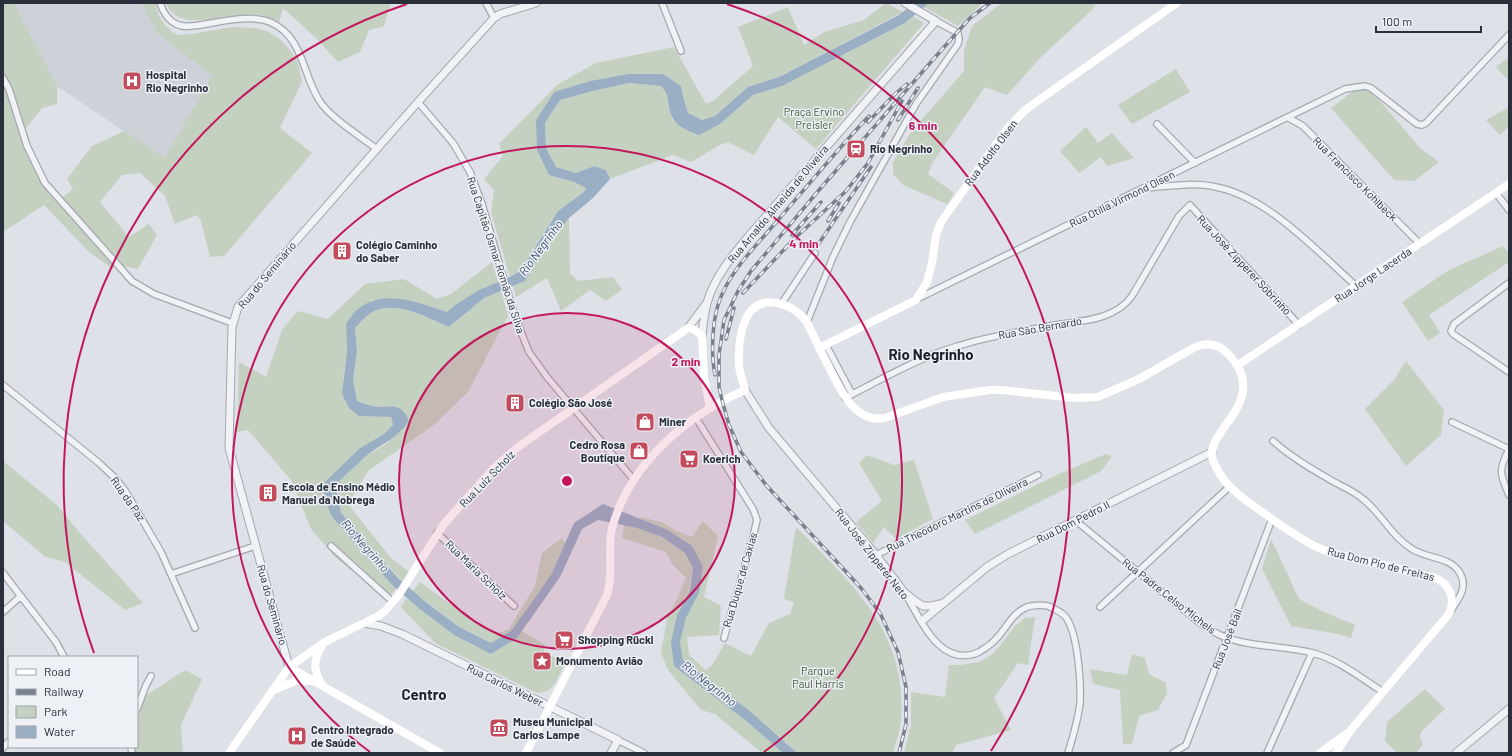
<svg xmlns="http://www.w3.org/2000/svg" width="1512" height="756" viewBox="0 0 1512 756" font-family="Barlow,sans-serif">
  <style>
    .built { fill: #cdd1d8 }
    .green { fill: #c4d0c0 }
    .water { fill: #9bafc4 }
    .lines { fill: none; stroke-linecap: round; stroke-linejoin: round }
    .minor-casing { stroke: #a4a8b0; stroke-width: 8 }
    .tertiary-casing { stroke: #a4a8b0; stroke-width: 9 }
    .minor { stroke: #f1f2f5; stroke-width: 5.5 }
    .tertiary { stroke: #f1f2f5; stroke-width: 7 }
    .secondary { stroke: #fff; stroke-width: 8 }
    .rail-casing { stroke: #79818f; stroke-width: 3.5 }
    .rail { stroke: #edf0f4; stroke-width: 2; stroke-dasharray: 6; stroke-linecap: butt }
    .ring { fill: none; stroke: #c2185b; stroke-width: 2 }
    .labels { text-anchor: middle; stroke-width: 3; stroke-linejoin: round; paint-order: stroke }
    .poi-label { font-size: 11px; font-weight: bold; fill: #29303c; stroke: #edf0f4; text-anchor: start }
    .park-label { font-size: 11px; fill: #3d5737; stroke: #edf0f4 }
    .street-label { font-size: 11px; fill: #29303c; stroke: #edf0f4 }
    .water-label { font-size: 12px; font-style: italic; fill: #364e6d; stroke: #edf0f4 }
    .district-label { font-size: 15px; font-weight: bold; fill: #1b212d; stroke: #edf0f4 }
    .centre { fill: #c2185b; stroke: #edf0f4; stroke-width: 2 }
    .ring-label { font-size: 12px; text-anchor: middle; font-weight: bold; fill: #c2185b; stroke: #edf0f4; stroke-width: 3; stroke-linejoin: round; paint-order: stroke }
  </style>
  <rect width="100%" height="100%" fill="#dee1e7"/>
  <path class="built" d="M14 3H141L158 34 212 76 165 159 57 86Z"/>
  <path class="green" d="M3 3H14L57 86V104L42 108 22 133 40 174 60 199 73 189 67 179 92 146 124 131 165 158 212 76 158 34 141 3H155L159 16 165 25 172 32 179 35 192 34 232 27 255 28 267 31 280 39 290 50 298 63 302 81 280 128 312 153 224 256 210 257 201 221 197 215 175 224 165 196 140 173 122 175 100 202 129 237 149 224 157 235 138 269 117 265 113 269 89 252 44 205 3 232Z
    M166 3H391L384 26 369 30 360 52 338 62 316 38 283 8 279 22C272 19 266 16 259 15 230 11 180 36 166 3Z
    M886 3 903 12 779 77 748 87 715 116 702 120 688 113 684 100 681 86 663 74H628L590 81 554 92 536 120 549 175 574 182 586 187 584 192 558 211 521 269 510 277 491 212 494 190 484 179 503 156 499 144 557 85 596 63 674 47 706 104 713 101 753 66 738 27 788 7 804 45 824 32 864 20Z
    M929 3H983L958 26 924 7Z
    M1002 3H1096L1093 9 1040 58 1007 95 985 87 933 162 928 174 954 193 947 204 903 185 893 174V162L911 132 964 71V50L972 26Z
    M913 16 924 23 816 149 778 117 754 155 728 142 720 145 691 162 673 155 610 179 606 170 594 166 576 173 556 167 546 148 545 123 560 100 593 91 629 83 661 86 668 93 669 108 673 121 720 124 753 95 782 86 905 23Z
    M1508 58 1509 59V81L1496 67Z
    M1176 69 1190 92 1132 124 1118 105Z
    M1359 90H1369L1372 92 1421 149 1439 162 1414 181 1394 180 1331 108 1352 92Z
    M1509 107V126L1500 135 1486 120Z
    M1086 127 1098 143 1112 133 1134 158 1107 166 1101 157 1079 173 1060 151Z
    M569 218 570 274 579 281 613 277 622 290 606 301 590 290 561 311 547 278 516 297 513 286 525 281 540 255Z
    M1503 246 1509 253V262L1429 315 1440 333 1428 341 1402 302 1449 270Z
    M492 262 498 282C480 290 462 299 447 312L428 306 372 300 346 324 347 350 343 380 359 416 391 417 393 426 384 434 360 448 324 498 332 517 358 547 396 589 387 599 335 557 311 529 291 480 248 430 237 432 239 362 266 377 282 330 298 311 328 319 365 284 404 279 437 299 451 294Z
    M501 291 508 316 468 392 435 424 368 471 348 504 390 557 409 572 403 582 365 541 341 513 335 485 366 456 389 442 398 407 373 406 357 401 353 380 357 351 355 328C361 322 369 312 377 310 401 302 427 318 449 327L484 298Z
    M1406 361 1444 410 1441 435 1406 466 1365 409 1394 380Z
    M1106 454 1112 457 1101 471 975 534 965 520 1059 474Z
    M867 455 894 465 914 460 933 519 896 539 884 527 873 543 856 522 882 501 859 463Z
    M3 461 58 506 79 532 143 603 125 610 65 562 44 556 3 521Z
    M641 517 664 523 676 531 692 537 703 521 718 536 704 597 721 606 719 635 687 637 689 655 706 670 713 664 725 643 751 656 769 623 790 614 794 602 784 599 796 527C852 584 908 632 901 720 900 731 896 742 893 753H797L751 712 683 660 680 642 686 618 699 593 703 566 666 529 641 519Z
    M624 525 637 528 662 537 685 553 693 568 689 590 677 615 674 665 745 720 783 753H762L715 714 701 710 668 670 661 653 667 618 678 597 686 578 673 565 666 552 622 538Z
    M562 538 565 543 552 573 532 602 511 631 491 643 459 627 413 591 420 582 465 615 496 634 509 629 535 586 542 553Z
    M1271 539 1299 599 1322 611 1355 625 1351 638 1338 634 1291 626 1262 569Z
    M407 598 454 635 491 654 517 638 522 631 545 645 544 652 565 663C558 676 554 694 537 693L435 643 401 607Z
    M1035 617 1028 665 1018 663 994 698 1011 730 956 745 952 753H904L911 725V692L945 697 949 665H960L979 662 990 656 1000 646 1015 626 1025 618Z
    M1132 654 1145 658 1149 674 1166 683 1167 693 1158 710 1139 716 1132 744H1123L1120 690 1093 684 1090 669 1127 675Z
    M185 670 202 679 181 725 183 753H132L131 747H137V709L142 698Z
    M1425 689 1445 709 1421 732 1420 737 1423 745 1415 753H1397L1385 741 1387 722Z"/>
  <path class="water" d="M914 3H929L905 23 782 86 753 95 720 124 699 135C683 129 671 124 669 106 667 95 668 94 661 86L629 83 593 91 560 100 545 123 546 148 556 167 576 173 594 166 606 170 610 179 593 198 569 218 540 255 525 281 484 298 449 327C427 318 401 302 377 310 369 312 361 322 355 328L357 351 353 380 357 401C363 403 368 405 373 406 391 409 400 400 409 421 395 441 381 443 365 457 355 466 345 476 335 485L341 513 398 578 426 602 459 627 491 643 511 631 532 602 552 573 574 523 603 504 666 529 692 546 703 566 699 593 686 618 680 642 683 660 751 712 797 753H783L745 720 674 666 671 642 677 615 690 590 693 568 685 553 662 537 637 528 598 520 582 529 560 577 517 638 491 654 454 635 420 609 392 585 332 517 324 498 325 482 360 448 384 434 393 425 391 417 359 416 349 408 342 394 347 350 346 324C349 319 353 313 358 309 385 288 418 303 447 312L455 305 479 290 510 277 521 270 558 211 584 192 586 188 574 182 549 175 537 150 536 120 554 92 590 81 628 74H663L681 86 684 100 688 113 702 120 715 116 748 87 779 77 899 15Z"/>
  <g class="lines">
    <defs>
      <path id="minor" d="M160 3C163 12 168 20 176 24 184 28 193 26 200 25 220 22 251 14 270 22 303 36 302 73 319 100 328 116 361 137 377 149
        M486 3 494 18
        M662 3 681 51
        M3 78 9 89 27 146 45 183 132 281 154 294 232 323
        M418 102 453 143 470 172 482 204 514 314 529 352 547 377 634 480
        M1289 118 1303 126 1420 244
        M1157 124 1195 163
        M1148 188C1170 186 1194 182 1216 187 1268 197 1317 251 1356 286
        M1496 193 1509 210
        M1509 283 1454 324 1451 331 1453 334 1509 372
        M917 299 1345 89 1365 86 1371 88 1417 124 1422 125 1426 123 1509 35
        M782 303 815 253
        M807 322 833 257 850 222 916 104 958 44 959 39 958 33 936 21
        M826 345 852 394
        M3 385 99 463 115 478 126 492 161 552 195 628
        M845 398C880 380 920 357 958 346 989 336 1023 331 1055 325 1082 321 1115 320 1132 296L1179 216 1190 205 1299 325
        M696 418 753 509 757 520 753 537 724 638
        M1452 422 1509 449
        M1273 441C1292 458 1312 469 1334 482 1344 487 1355 492 1363 499 1381 513 1391 536 1412 549 1427 559 1450 556 1460 573 1468 587 1459 598 1452 609
        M1509 449C1498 471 1500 474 1509 495
        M1075 520 1196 620C1204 626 1211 631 1220 635 1249 648 1283 645 1313 653 1339 660 1361 678 1383 692
        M437 533 514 606
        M331 546 393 602
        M876 555 1038 475
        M3 573 56 642 64 657
        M171 574 255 546
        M906 595C919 616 932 650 958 655 965 656 973 655 979 652 985 648 991 645 996 639 1006 629 1012 613 1027 607 1034 605 1041 605 1048 606 1053 608 1059 611 1064 615 1078 629 1081 683 1080 703 1078 720 1073 737 1068 753
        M1100 607 1229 487
        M3 612 21 596
        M137 709 146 685 151 676
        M618 740 644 753
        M131 747 132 753
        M3 748 9 741
        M1173 753 1186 745 1272 519
        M1267 753 1312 653"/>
      <path id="tertiary" d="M688 328 706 304
        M702 336C703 325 704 314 707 303 714 278 732 256 748 237L936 21 905 3
        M745 390 769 428 876 555 904 592 915 601 923 606H931L940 604
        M922 621 987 567 1008 554 1212 452
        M364 623 381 626 402 634 618 740 611 753
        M289 667 229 448 232 327 238 307 418 102 494 18 500 14 536 3
        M1456 753 1509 709"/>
    </defs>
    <use href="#minor" class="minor-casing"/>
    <use href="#tertiary" class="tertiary-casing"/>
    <use href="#minor" class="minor"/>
    <use href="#tertiary" class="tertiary"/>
    <path class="secondary" d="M819 348 916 300 927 282 932 263 936 235 941 222 1007 129 1023 112 1036 102 1177 3
      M1238 365 1509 184
      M289 667 440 753
      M322 685C313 670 313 660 322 646
      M274 690 297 680 310 681
      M229 753 289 667 325 642 378 616 385 611 398 596 444 524 493 469 518 447 688 328 695 330 702 336 704 377 710 408
      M526 753 607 595C614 574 607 550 612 528 630 463 686 416 745 390 743 382 740 374 739 366 738 340 742 296 777 303 790 305 799 312 807 322 814 337 821 352 829 367 840 389 856 427 888 417L943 397 990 390H1001L1075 398 1098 397 1139 379 1195 347C1208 342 1219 344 1228 354 1253 379 1244 402 1225 426 1220 434 1212 443 1212 453 1211 457 1214 463 1216 467 1225 486 1241 497 1258 509 1278 523 1297 538 1319 548 1339 557 1359 559 1380 564 1398 568 1415 574 1433 577 1450 583 1457 600 1448 615L1350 731 1336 753
      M1320 753 1346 734"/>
    <defs>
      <path id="rail" d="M898 120 918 88
        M868 122 896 93 907 84
        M828 221 839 203
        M792 235 821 202
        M817 246 871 167
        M743 293 794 239 846 191 868 163 902 101
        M726 339 734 308
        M715 375C711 355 712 325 718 305 728 272 757 245 779 219 809 184 838 149 869 116
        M899 753 906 724V687L898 652 880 613 861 588 766 485 741 452 729 425 722 400 719 387V355L724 320 738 291 751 271 819 190 945 46 970 18 990 3"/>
    </defs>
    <use href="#rail" class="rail-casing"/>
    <use href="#rail" class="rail"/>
  </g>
  <circle cx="567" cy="481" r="168" fill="#c2185b" fill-opacity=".12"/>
  <g class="ring">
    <circle cx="567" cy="481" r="168"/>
    <path d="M370 752A335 335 0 1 1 764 752"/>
    <path d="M94 653A503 503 0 0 1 407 4M727 4A503 503 0 0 1 991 751"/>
  </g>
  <defs>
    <symbol id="hospital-square" viewBox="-11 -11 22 22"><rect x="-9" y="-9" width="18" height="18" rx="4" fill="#c44b5c" stroke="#edf0f4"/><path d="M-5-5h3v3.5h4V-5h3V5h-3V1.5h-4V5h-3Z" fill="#fff"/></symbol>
    <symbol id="station-square" viewBox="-11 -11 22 22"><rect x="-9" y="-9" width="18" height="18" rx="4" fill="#c44b5c" stroke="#edf0f4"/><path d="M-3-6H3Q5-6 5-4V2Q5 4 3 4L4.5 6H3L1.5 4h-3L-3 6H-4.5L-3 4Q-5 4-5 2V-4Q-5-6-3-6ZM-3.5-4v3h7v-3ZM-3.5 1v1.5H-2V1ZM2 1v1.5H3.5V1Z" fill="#fff"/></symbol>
    <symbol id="building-square" viewBox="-11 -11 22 22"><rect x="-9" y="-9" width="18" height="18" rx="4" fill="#c44b5c" stroke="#edf0f4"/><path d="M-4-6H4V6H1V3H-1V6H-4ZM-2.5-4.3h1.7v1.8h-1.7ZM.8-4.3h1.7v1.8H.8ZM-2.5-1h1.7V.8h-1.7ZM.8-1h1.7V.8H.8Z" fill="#fff"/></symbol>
    <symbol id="shop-square" viewBox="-11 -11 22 22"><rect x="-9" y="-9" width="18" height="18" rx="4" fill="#c44b5c" stroke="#edf0f4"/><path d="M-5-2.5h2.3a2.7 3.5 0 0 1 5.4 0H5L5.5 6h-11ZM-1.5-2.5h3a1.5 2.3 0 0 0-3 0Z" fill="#fff"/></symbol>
    <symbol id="supermarket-square" viewBox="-11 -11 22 22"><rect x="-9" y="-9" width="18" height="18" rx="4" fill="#c44b5c" stroke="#edf0f4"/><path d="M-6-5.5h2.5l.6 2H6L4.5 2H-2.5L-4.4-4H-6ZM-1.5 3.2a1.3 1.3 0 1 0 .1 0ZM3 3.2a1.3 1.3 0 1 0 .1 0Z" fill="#fff"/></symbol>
    <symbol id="sight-square" viewBox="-11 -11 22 22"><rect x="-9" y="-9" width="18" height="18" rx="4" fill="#c44b5c" stroke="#edf0f4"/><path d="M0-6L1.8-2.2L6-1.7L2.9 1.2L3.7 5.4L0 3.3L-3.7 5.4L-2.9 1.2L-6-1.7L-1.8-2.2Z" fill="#fff"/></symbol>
    <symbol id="museum-square" viewBox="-11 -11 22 22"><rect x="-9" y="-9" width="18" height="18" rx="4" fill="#c44b5c" stroke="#edf0f4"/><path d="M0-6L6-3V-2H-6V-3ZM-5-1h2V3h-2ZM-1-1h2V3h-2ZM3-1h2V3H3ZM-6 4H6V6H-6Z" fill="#fff"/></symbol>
  </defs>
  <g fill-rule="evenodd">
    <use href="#hospital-square" x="121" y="70" width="22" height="22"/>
    <use href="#station-square" x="845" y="138" width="22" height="22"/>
    <use href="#building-square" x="331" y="240" width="22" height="22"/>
    <use href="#building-square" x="504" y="392" width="22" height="22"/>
    <use href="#shop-square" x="634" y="411" width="22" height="22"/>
    <use href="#shop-square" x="628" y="440" width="22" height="22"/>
    <use href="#supermarket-square" x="678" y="448" width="22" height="22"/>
    <use href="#building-square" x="257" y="482" width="22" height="22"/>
    <use href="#supermarket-square" x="553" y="629" width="22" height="22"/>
    <use href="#sight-square" x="531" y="650" width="22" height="22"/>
    <use href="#museum-square" x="488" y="717" width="22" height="22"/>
    <use href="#hospital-square" x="286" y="725" width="22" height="22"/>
  </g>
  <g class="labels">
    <g class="poi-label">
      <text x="146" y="79">Hospital<tspan x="146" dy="13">Rio Negrinho</tspan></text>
      <text x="870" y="153">Rio Negrinho</text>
      <text x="356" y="249">Colégio Caminho<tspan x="356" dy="13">do Saber</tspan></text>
      <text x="529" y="407">Colégio São José</text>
      <text x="659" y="426">Miner</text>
      <text x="625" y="449" text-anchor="end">Cedro Rosa<tspan x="625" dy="13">Boutique</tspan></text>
      <text x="703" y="463">Koerich</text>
      <text x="282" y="491">Escola de Ensino Médio<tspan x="282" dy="13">Manuel da Nobrega</tspan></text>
      <text x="578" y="644">Shopping Rückl</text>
      <text x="556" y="665">Monumento Avião</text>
      <text x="513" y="726">Museu Municipal<tspan x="513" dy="13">Carlos Lampe</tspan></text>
      <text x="311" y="734">Centro Integrado<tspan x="311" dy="13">de Saúde</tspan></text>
    </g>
    <g class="park-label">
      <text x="814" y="116">Praça Ervino<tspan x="814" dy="13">Preisler</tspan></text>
      <text x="818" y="675">Parque<tspan x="818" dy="13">Paul Harris</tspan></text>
    </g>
    <g class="street-label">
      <text transform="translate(991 153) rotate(-53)" y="4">Rua Adolfo Olsen</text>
      <text transform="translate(1355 179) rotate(45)" y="4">Rua Francisco Kohlbeck</text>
      <text transform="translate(1122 199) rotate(-26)" y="4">Rua Otília Virmond Olsen</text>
      <text transform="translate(778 204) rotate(-50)" y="4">Rua Arnaldo Almeida de Oliveira</text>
      <text transform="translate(496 255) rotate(72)" y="4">Rua Capitão Osmar Romão da Silva</text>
      <text transform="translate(1244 265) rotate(47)" y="4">Rua José Zipperer Sobrinho</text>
      <text transform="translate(267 275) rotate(-50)" y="4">Rua do Seminário</text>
      <text transform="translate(1373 275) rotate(-34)" y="4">Rua Jorge Lacerda</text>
      <text transform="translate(1040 328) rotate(-10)" y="4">Rua São Bernardo</text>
      <text transform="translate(487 479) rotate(-46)" y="4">Rua Luiz Scholz</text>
      <text transform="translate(128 499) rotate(55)" y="4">Rua da Paz</text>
      <text transform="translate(957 515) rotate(-26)" y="4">Rua Theodoro Martins de Oliveira</text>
      <text transform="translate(1073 522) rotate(-27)" y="4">Rua Dom Pedro II</text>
      <text transform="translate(872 554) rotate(52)" y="4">Rua José Zipperer Neto</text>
      <text transform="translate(1381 564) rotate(14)" y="4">Rua Dom Pio de Freitas</text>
      <text transform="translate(476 570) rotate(44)" y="4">Rua Maria Scholz</text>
      <text transform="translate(740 580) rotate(-74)" y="4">Rua Duque de Caxias</text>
      <text transform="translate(1169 596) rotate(38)" y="4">Rua Padre Celso Michels</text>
      <text transform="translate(272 605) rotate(74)" y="4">Rua do Seminário</text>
      <text transform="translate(1227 639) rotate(-69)" y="4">Rua José Bail</text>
      <text transform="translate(505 685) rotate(26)" y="4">Rua Carlos Weber</text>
    </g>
    <g class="water-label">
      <text transform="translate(541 248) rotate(-54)" y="4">Rio Negrinho</text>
      <text transform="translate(365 546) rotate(49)" y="4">Rio Negrinho</text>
      <text transform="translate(709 684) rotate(38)" y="4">Rio Negrinho</text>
    </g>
    <g class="district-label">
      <text x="931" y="360">Rio Negrinho</text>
      <text x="424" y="700">Centro</text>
    </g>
  </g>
  <circle cx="567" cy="481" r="6" class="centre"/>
  <g class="ring-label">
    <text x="923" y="130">6 min</text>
    <text x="804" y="248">4 min</text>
    <text x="686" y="366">2 min</text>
  </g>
  <rect width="1512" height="756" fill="none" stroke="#29303c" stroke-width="8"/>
  <rect x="8" y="656" width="130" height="92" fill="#edf0f4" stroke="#9fa3aa"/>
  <rect x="16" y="669" width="20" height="6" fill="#ffffff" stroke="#9fa3aa"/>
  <text x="44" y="676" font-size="12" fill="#29303c">Road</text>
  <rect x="16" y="689" width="20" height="6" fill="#79818f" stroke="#9fa3aa"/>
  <text x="44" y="696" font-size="12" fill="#29303c">Railway</text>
  <rect x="16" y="706" width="20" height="12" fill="#c4d0c0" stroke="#9fa3aa"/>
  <text x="44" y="716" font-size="12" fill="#29303c">Park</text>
  <rect x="16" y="726" width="20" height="12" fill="#9bafc4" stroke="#9fa3aa"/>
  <text x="44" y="736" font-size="12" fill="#29303c">Water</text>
  <path d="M1376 26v6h105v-6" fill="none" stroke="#29303c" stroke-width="2"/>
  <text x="1382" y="26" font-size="12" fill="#29303c" stroke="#edf0f4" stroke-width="3" paint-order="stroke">100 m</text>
</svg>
